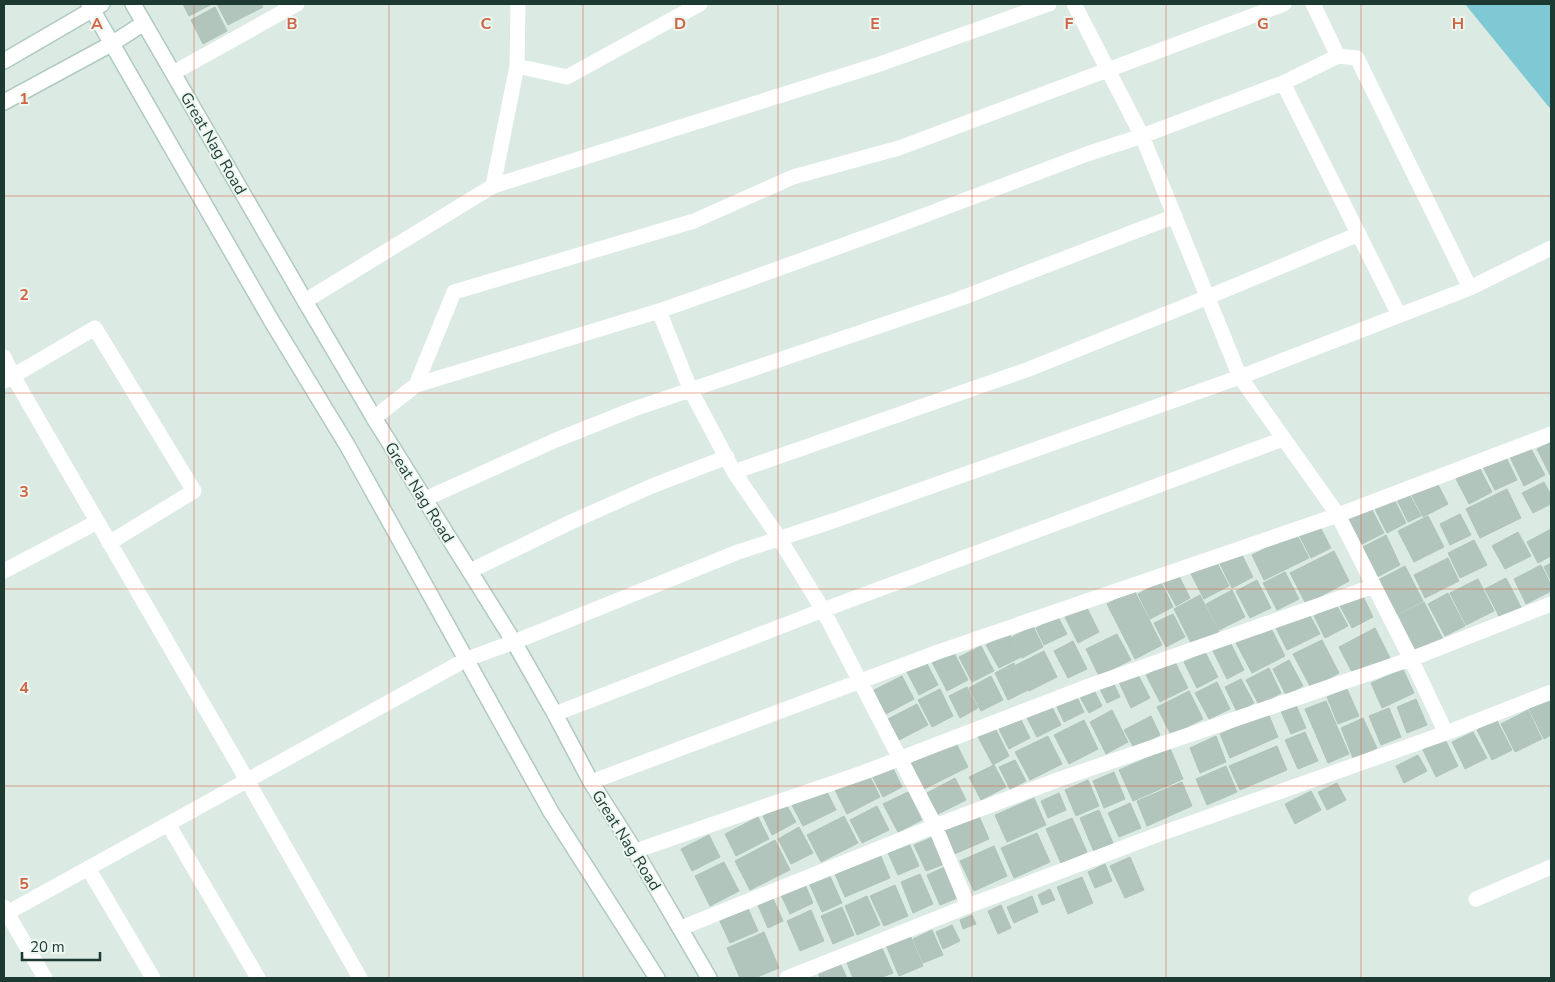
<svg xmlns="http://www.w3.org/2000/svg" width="1555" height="982" viewBox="0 0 1555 982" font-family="'Nunito Sans',sans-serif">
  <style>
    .water { fill: #7fc9d4 }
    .building { fill: #b2c5bc; stroke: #afc4bb }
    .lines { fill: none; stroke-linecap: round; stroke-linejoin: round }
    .secondary-casing { stroke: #afcac0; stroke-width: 18 }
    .street { stroke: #fff; stroke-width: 15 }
    .secondary { stroke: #fff; stroke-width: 15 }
    .grid { fill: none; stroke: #cf6544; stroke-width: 1; stroke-opacity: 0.55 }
    .labels { text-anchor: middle; stroke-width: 4; stroke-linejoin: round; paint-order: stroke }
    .street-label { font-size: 16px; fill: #1d3a32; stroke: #edf7f1 }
    .grid-label { font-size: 16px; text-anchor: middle; font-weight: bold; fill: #cf6544; stroke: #edf7f1; stroke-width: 4; stroke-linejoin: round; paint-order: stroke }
  </style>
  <rect width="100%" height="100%" fill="#dceae4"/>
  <path class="water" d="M1465 4H1551V109L1548 106Z"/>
  <path class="building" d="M183 4H212L189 16Z
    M217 4H261L263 7 228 25Z
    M215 7 227 31 203 44 191 20Z
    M1551 442V474L1550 475 1537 449Z
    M1530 447 1545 475 1524 486 1510 457Z
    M1505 455 1517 480 1495 490 1483 467Z
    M1477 463 1492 492 1469 504 1454 475Z
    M1436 481 1448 504 1423 517 1411 494Z
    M1544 482 1551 495V504L1533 513 1522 493Z
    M1507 489 1521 518 1480 538 1466 509Z
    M1407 490 1421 516 1408 522 1395 496Z
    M1394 499 1406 523 1387 533 1375 509Z
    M1371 508 1384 533 1358 546 1344 521Z
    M1460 514 1471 535 1450 545 1440 524Z
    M1428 516 1444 547 1414 562 1398 531Z
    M1319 525 1331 548 1311 558 1299 535Z
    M1551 529V556L1538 563 1527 542Z
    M1518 532 1531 556 1505 569 1492 546Z
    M1296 533 1309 558 1264 580 1252 555Z
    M1386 535 1400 565 1377 577 1361 548Z
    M1474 540 1487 565 1460 578 1448 553Z
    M1240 551 1253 577 1232 588 1219 562Z
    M1334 551 1349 581 1306 604 1290 573Z
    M1448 558 1459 581 1425 598 1414 575Z
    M1216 561 1229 586 1204 599 1191 574Z
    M1551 563V581L1544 567Z
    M1541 565 1551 585V591L1526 604 1514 579Z
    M1405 566 1423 601 1396 615 1378 580Z
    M1177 572 1190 598 1176 606 1162 580Z
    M1285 572 1299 599 1277 610 1263 583Z
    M1506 578 1522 609 1501 620 1485 589Z
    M1478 579 1494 611 1466 625 1450 593Z
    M1257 580 1271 608 1250 618 1236 591Z
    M1161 582 1173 607 1150 619 1138 594Z
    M1134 590 1162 645 1135 659 1107 604Z
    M1232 590 1245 617 1219 630 1206 604Z
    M1448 593 1465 626 1445 636 1428 604Z
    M1362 594 1373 617 1352 628 1340 606Z
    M1200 595 1219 632 1192 645 1174 609Z
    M1424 602 1443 639 1417 653 1398 615Z
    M1085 604 1099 632 1078 643 1064 615Z
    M1336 604 1348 626 1325 638 1314 616Z
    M1308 612 1320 634 1287 650 1276 628Z
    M1173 614 1185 637 1166 647 1154 623Z
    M1058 617 1067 634 1044 645 1036 628Z
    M1033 626 1043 647 1022 658 1012 637Z
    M1270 626 1285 656 1252 673 1236 643Z
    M1375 628 1390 658 1354 676 1339 647Z
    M1009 633 1021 657 999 668 986 645Z
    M1117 634 1131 660 1099 676 1086 649Z
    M1229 640 1244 670 1227 679 1212 649Z
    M1322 640 1339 673 1311 688 1293 654Z
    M1073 641 1087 669 1068 678 1054 651Z
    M981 646 994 671 972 682 959 657Z
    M953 651 968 680 947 691 932 662Z
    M1044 651 1057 677 1029 691 1016 665Z
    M1205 652 1218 677 1197 688 1184 662Z
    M925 660 938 685 919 695 906 670Z
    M1174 660 1188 688 1160 702 1146 675Z
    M1289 660 1303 686 1286 695 1273 669Z
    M1014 663 1028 690 1008 700 995 673Z
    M1269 668 1281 693 1259 705 1246 680Z
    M1403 669 1414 693 1382 708 1371 683Z
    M1136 671 1150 698 1131 708 1118 680Z
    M902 676 914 699 886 714 874 690Z
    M991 676 1003 700 981 711 969 688Z
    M1241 679 1254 703 1237 712 1225 687Z
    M1113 682 1120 697 1107 703 1100 689Z
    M1217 682 1230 709 1209 719 1195 693Z
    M967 687 978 708 960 718 949 696Z
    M940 689 953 716 932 727 918 700Z
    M1347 689 1359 716 1338 724 1327 697Z
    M1094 690 1102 706 1089 713 1080 697Z
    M1189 691 1203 719 1171 735 1157 707Z
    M1076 695 1084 712 1064 722 1056 705Z
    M1551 698V735L1544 739 1529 709Z
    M1416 699 1427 725 1407 733 1397 707Z
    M1326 701 1349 754 1328 763 1305 709Z
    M1050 703 1061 725 1037 737 1026 716Z
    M1295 703 1306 728 1291 734 1280 709Z
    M917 704 928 725 899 740 888 719Z
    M1389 708 1401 737 1381 745 1369 716Z
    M1112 710 1128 742 1106 754 1090 722Z
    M1528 710 1542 739 1515 752 1501 724Z
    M1268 713 1278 737 1230 758 1220 734Z
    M1019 716 1030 738 1009 749 998 727Z
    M1151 716 1160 735 1134 748 1124 730Z
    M1363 718 1377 748 1353 758 1341 728Z
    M1496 719 1512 750 1492 760 1477 730Z
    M1084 720 1098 749 1069 764 1054 735Z
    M995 728 1009 756 993 765 978 737Z
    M1305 732 1318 761 1298 769 1285 740Z
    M1473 732 1487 758 1465 769 1452 742Z
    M1048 736 1062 764 1030 780 1015 752Z
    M1216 736 1226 762 1200 773 1190 748Z
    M1444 737 1458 766 1436 777 1422 748Z
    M955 741 968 767 924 789 910 764Z
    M1277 746 1287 770 1240 790 1229 766Z
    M1170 748 1183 779 1133 801 1119 770Z
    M1418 755 1427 771 1404 783 1396 766Z
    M1015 760 1026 781 1010 789 999 767Z
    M891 764 902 787 883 797 871 774Z
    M994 765 1006 787 981 800 969 777Z
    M1226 766 1237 792 1207 805 1196 779Z
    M1114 772 1125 799 1104 808 1093 781Z
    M868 773 880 797 847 814 835 790Z
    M955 778 966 800 938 814 927 793Z
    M1088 780 1099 806 1076 816 1065 790Z
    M1182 782 1192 806 1147 826 1137 801Z
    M1337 783 1346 800 1327 810 1318 792Z
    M825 788 836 810 803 826 792 805Z
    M1311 791 1321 810 1295 824 1285 804Z
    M908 792 922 820 898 832 883 804Z
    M1059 793 1066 810 1048 818 1041 801Z
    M1034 798 1046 825 1007 842 995 815Z
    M1130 803 1141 828 1119 837 1108 813Z
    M786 804 796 822 772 835 763 816Z
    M877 806 889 830 862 843 850 820Z
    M1099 810 1113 843 1094 852 1080 818Z
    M844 816 858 843 821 862 807 835Z
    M979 816 989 839 952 855 942 832Z
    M758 817 769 839 736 856 725 834Z
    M1072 818 1087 852 1061 863 1046 829Z
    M799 827 813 853 791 864 778 839Z
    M1037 833 1050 862 1014 878 1001 848Z
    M709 835 720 857 692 871 681 849Z
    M935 836 947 863 926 871 914 845Z
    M775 840 790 870 750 890 735 861Z
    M909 843 919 866 898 875 888 853Z
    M994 846 1007 876 974 891 960 861Z
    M880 854 890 878 845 897 835 874Z
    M1130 857 1144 890 1125 898 1110 866Z
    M724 862 739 891 710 906 695 876Z
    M1105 864 1112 881 1095 888 1088 872Z
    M947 866 960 897 940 905 927 875Z
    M829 874 842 903 822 912 809 883Z
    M920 874 933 904 913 913 901 882Z
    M1082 877 1093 903 1068 914 1057 887Z
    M804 882 813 903 790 914 780 893Z
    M895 885 908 916 884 926 870 896Z
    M1050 889 1055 900 1042 905 1038 895Z
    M771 894 783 921 768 928 756 901Z
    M867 896 880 925 857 935 845 906Z
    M1032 896 1038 912 1014 923 1007 907Z
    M746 904 758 931 730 943 718 917Z
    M1001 905 1011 928 998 934 988 911Z
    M842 907 854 935 833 944 821 916Z
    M811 910 824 941 800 951 787 921Z
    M972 915 976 924 963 929 960 920Z
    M952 925 960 941 943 949 936 932Z
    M932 930 943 955 923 963 913 939Z
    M764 932 779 968 755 978H740L727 948Z
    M910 935 923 966 899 976 886 945Z
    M882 948 893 973 880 978H853L847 963Z
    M840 963 847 978H820L818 972Z"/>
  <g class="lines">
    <defs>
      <path id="secondary" d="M89 4 271 320 347 445 551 812 657 978
        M133 4 305 301 374 418 514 642 555 714 591 782 635 851 709 978
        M4 61 102 4
        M4 102 113 43 144 23"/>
    </defs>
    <use href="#secondary" class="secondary-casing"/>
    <path class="street" d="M1074 4 1142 136 1240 377 1338 515 1551 434
      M517 66 567 77 700 4
      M173 73 297 4
      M1283 83 1399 315
      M493 186 877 65 1049 4
      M1470 288 1551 248
      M305 301 493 186 517 66 518 4
      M659 311 691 391 734 472 1029 369 1208 297 1359 234
      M4 357 13 376 95 328 194 491 109 543
      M4 381 13 376 247 780 360 978
      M416 385 454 292 694 221 793 177 899 148 1284 4
      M374 418 416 385 659 311 733 285 896 226 1087 154 1142 136 1283 83 1338 56
      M734 472 779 538 823 610 935 826 968 906
      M425 499 556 440 634 409 959 299 1175 216
      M4 571 97 522
      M470 571 571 522 652 486 727 457
      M555 714 823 610 1283 439
      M1446 733 1551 692
      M591 782 938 652 1338 515 1411 659 1060 779 935 826 681 928
      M168 824 258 978
      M635 851 865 772 1094 684 1374 586
      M88 868 153 978
      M1476 899 1551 867
      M4 907 7 913 467 659 514 642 738 552 833 521 1240 377 1470 288 1357 58 1338 56 1313 4
      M4 915 7 913 45 978
      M787 978 968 906 1157 835 1446 733 1411 659 1551 604"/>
    <use href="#secondary" class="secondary"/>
  </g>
  <path class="grid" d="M194 4V978M389 4V978M583 4V978M778 4V978M972 4V978M1166 4V978M1361 4V978M4 196H1551M4 393H1551M4 589H1551M4 786H1551"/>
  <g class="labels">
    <g class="street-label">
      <text transform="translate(214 143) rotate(60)" y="6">Great Nag Road</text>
      <text transform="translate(420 492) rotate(58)" y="6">Great Nag Road</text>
      <text transform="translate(627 840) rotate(58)" y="6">Great Nag Road</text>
    </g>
  </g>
  <g class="grid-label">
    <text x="97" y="29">A</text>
    <text x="292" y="29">B</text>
    <text x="486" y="29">C</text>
    <text x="680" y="29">D</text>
    <text x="875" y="29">E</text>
    <text x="1069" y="29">F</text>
    <text x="1263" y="29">G</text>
    <text x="1458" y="29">H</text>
    <text x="24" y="104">1</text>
    <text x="24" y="300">2</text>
    <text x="24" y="497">3</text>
    <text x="24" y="693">4</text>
    <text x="24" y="889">5</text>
  </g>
  <rect width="1555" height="982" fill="none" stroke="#1d3a32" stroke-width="10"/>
  <path d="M22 952v8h78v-8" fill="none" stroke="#1d3a32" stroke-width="2.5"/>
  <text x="30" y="952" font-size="15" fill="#1d3a32" stroke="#edf7f1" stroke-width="4" paint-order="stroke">20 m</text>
</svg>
